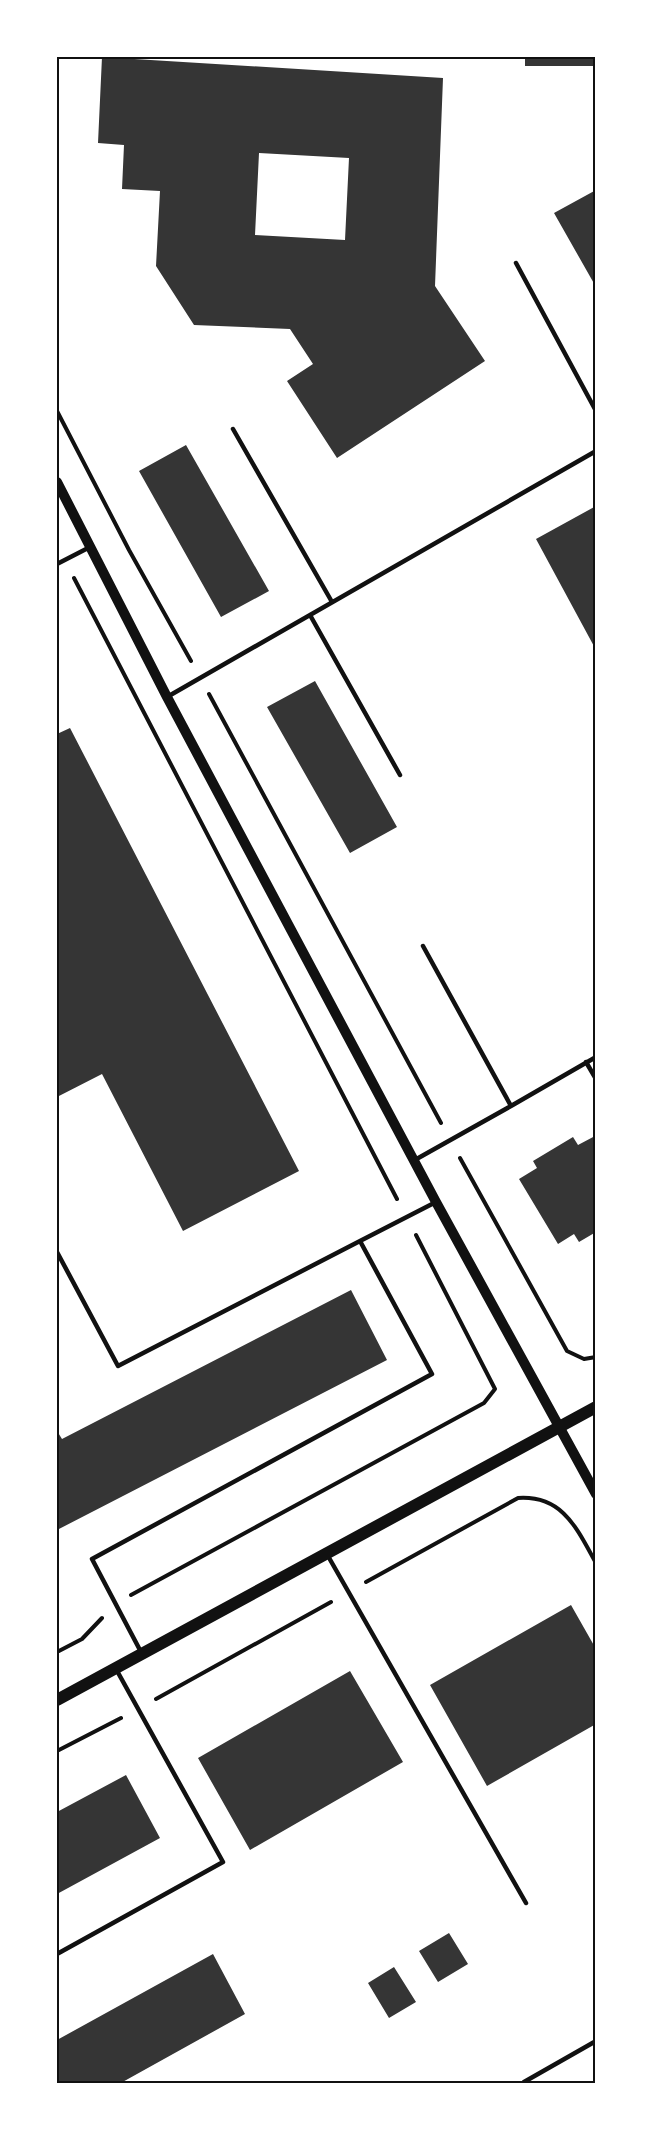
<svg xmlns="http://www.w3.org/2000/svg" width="653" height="2141" viewBox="0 0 653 2141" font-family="'Fira Sans Condensed',sans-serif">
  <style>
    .building { fill: #353535; fill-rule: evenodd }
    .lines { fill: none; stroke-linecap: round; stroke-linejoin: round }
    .path { stroke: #111; stroke-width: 4 }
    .service { stroke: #111; stroke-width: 4.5 }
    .tertiary { stroke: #111; stroke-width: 10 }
    .secondary { stroke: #111; stroke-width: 12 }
    .neatline { fill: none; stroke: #111; stroke-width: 2 }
  </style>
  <rect width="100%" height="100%" fill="#fff"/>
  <path class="building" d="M102 57 443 78 435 286 485 361 337 458 287 381 313 364 290 329 194 325 156 266 160 191 122 189 124 145 98 143ZM259 153 349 158 345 240 255 235Z
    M525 57H596V66H525Z
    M596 190V287L554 213Z
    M186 445 269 591 221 617 139 471Z
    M596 506V650L536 539Z
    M315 681 397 827 350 853 267 707Z
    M70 728 299 1171 183 1231 102 1074 57 1097V734Z
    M595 1136 596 1232 579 1242 574 1234 558 1244 519 1179 537 1168 533 1161 573 1137 578 1145Z
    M351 1290 387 1360 57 1530V1431L62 1439Z
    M571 1605 596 1649V1724L487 1786 430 1685Z
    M350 1671 403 1762 250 1850 198 1758Z
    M126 1775 160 1838 57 1894V1812Z
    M449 1933 468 1964 438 1982 419 1951Z
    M213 1954 245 2014 119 2084H57V2040Z
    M394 1967 416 2002 389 2018 368 1983Z"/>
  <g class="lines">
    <path class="path" d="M57 411 129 550 191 661
      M74 578 397 1199
      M209 694 441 1123
      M460 1158 567 1351 584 1359 596 1357
      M366 1582 518 1498C563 1495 577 1529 596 1563
      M131 1595 484 1403 495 1389 416 1235
      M57 1652 82 1639 102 1618
      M156 1699 331 1602
      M57 1751 121 1718"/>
    <path class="service" d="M516 263 596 411
      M233 429 332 602
      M57 564 90 547
      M310 615 400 775
      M167 697 596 451
      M586 1062 596 1079
      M511 1106 596 1057
      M413 1161 511 1106 423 946
      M57 1252 118 1366 360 1241
      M328 1556 526 1903
      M141 1652 92 1559 432 1374 360 1241 436 1202
      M57 1954 223 1862 116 1669
      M524 2082 596 2041"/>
    <path class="tertiary" d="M57 482 167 697 436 1202 596 1494"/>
    <path class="secondary" d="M57 1700 596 1407"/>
  </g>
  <rect width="653" height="2141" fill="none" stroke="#ffffff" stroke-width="117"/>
  <rect x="58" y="58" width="536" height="2024" class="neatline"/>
</svg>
